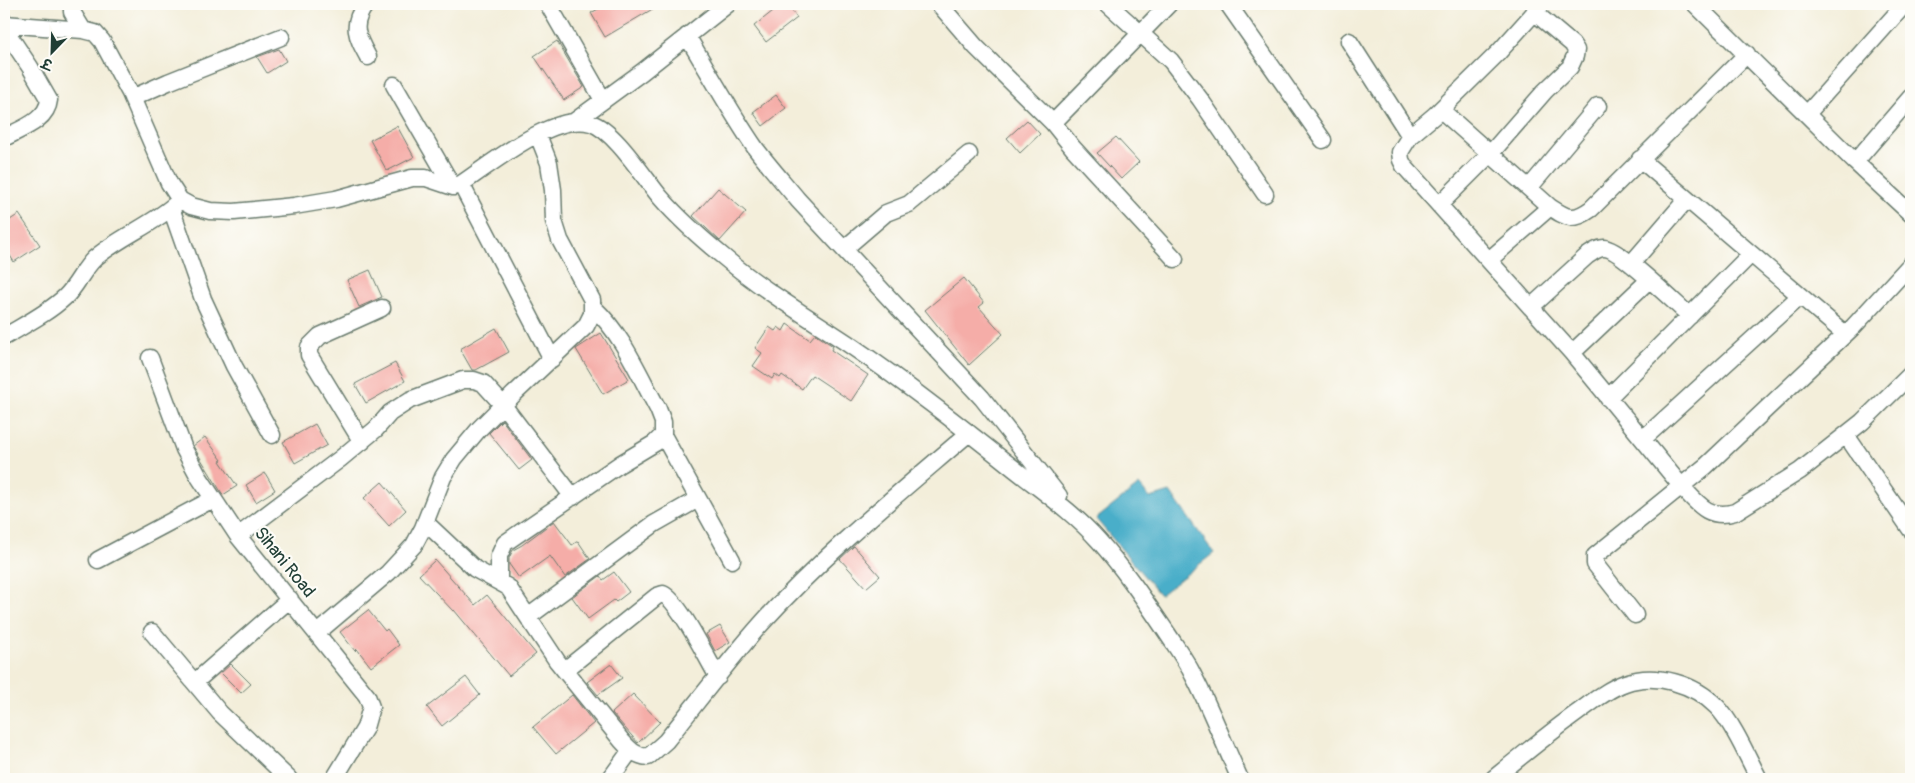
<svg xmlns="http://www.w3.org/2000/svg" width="1915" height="783" viewBox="0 0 1915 783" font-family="Pangolin,'Playpen Sans Deva',sans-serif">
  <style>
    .water { fill: #4aaec9; stroke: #34767e }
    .building { fill: #f5ada8 }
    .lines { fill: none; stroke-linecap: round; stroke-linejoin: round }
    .minor-casing { stroke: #697b6e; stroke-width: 19 }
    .minor { stroke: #fff; stroke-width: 16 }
    .labels { text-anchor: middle; stroke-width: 4.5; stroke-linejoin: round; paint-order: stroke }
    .street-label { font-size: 18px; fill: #1f3d34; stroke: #fdfcf7 }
  </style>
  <rect width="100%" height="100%" fill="#fdfcf7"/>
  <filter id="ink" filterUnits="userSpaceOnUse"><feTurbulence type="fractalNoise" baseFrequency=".02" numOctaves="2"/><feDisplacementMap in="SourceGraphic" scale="10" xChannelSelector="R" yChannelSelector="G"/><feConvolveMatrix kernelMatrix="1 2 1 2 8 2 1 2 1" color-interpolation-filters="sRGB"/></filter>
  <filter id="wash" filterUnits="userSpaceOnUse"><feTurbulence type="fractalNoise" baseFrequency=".0096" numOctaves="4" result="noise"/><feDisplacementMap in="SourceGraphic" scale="20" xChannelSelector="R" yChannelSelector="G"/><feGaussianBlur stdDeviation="1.12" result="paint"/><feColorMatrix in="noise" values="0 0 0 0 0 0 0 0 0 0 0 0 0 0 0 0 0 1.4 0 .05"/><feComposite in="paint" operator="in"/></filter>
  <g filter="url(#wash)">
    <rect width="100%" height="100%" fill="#f3eeda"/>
    <path class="water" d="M1139 485 1150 498 1170 492 1214 553 1160 595 1096 519Z"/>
    <g id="blocks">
      <path class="building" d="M607 4H661L605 37 591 13Z
        M782 4H787L797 18 766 42 754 26Z
        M557 41 584 87 564 100 534 56Z
        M279 49 286 61 267 73 257 57Z
        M776 95 786 108 763 126 753 112Z
        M1027 120 1040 134 1020 153 1007 138Z
        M397 126 414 157 387 171 370 140Z
        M1116 137 1139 162 1121 179 1097 153Z
        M718 188 746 212 720 241 693 216Z
        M19 214 40 245 14 262 4 246V224Z
        M370 270 382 297 359 307 347 280Z
        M964 278 984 303 979 307 1003 334 969 365 925 310Z
        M787 324 810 340 815 334 833 346 831 350 868 375 851 401 812 375 802 389 782 375 780 378 775 374 772 379 753 366 762 353 755 348 769 327 775 331 778 327 783 331Z
        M496 328 509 352 476 370H472L460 349Z
        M601 333 629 379 603 394 576 349Z
        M395 363 405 381 366 403 355 384Z
        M502 420 532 460 519 470 489 433Z
        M315 424 327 445 295 463 283 442Z
        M205 437 222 460 220 461 237 486 223 495 193 446Z
        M265 473 275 490 256 502 246 485Z
        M382 482 406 510 389 526 364 498Z
        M554 521 572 545 578 541 590 559 565 577 550 556 519 578 509 564V558L513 550 522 545Z
        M854 546 880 576 866 588 840 559Z
        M435 560 475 605 487 595 536 654 509 676 454 610 453 611 419 575Z
        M614 572 629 592 616 602 614 600 588 619 572 597 600 576 603 580Z
        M368 610 385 631 387 629 399 645 371 667 357 649 355 651 340 632Z
        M720 626 730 642 715 651 706 634Z
        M231 664 251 684 241 693 221 673Z
        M611 664 622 678 598 695 587 682Z
        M466 677 480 695 442 726 427 707Z
        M633 694 660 722 638 743 612 713Z
        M572 695 594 723 556 754 533 727Z"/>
    </g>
  </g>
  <g filter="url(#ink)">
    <use href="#blocks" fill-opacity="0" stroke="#697b6e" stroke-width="1"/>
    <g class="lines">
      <defs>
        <path id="minor" d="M72 4V12L83 30
          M366 4C350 25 357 37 368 57
          M548 4 603 100
          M939 4 976 47 1053 123 1073 148 1175 259
          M1108 4 1171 61 1200 99 1265 194
          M1228 4 1323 140
          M1542 4 1498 53 1435 115 1410 136 1400 152 1401 160 1404 166 1572 353 1682 487C1698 504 1709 520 1735 512L1800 471 1862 422 1911 374
          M1695 4 1855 162 1911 214
          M4 24 83 30 95 33 102 41 130 93 169 183 180 200 191 206 210 211 234 212 294 206 336 199 412 178H426L453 187 461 184C491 164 554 112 591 123 615 131 644 178 661 198 680 220 703 240 725 258 764 291 808 317 850 345 906 383 959 425 1012 467 1042 491 1073 512 1099 541 1124 569 1146 602 1167 633 1176 647 1186 660 1193 675 1211 709 1224 744 1240 779
          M4 28 30 67 49 100C47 121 20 129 4 138
          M687 36C710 74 731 113 756 149 769 166 784 183 798 200L982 398 1059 496
          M1349 41 1410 136
          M394 85 453 187
          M132 98 168 82 281 37
          M1441 110 1550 207C1567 218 1573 222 1591 209L1747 54
          M1807 114 1905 4
          M575 121 642 72 728 4
          M1053 123 1169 4
          M1640 159 1845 334
          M1855 162 1911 97
          M461 184 552 359
          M1529 188 1598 106
          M1439 205 1491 153 1545 91 1570 67 1575 56 1576 50 1572 44 1534 12
          M171 208 203 299 234 366 272 435
          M844 249 886 213 909 204 969 154
          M1489 260 1550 207
          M1631 264 1687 199
          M1531 307 1587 256C1592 253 1597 248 1604 248 1619 248 1676 304 1690 316
          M4 337C24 325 48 313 65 297 77 286 83 269 95 258 121 236 153 225 178 202
          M1572 353 1649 280
          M150 358 184 449 199 477 238 536 367 696 371 707 365 728 334 779
          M1608 398 1751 254
          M663 435 732 560
          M1846 435 1911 530
          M1643 439 1800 296
          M362 442 309 355V347L320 336 382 308
          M425 522 475 569 508 587 557 661 622 741C630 750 636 756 648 757L666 741C698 701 729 660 762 623 825 553 898 494 969 433
          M238 536 340 459 376 429 390 413 410 400 463 380H474L483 383 503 405 573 497
          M98 560 213 499
          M499 581V556L505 543 620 464 655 443 663 435V422L658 409C639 375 623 335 594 308
          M1635 615 1595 564V556L1706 466 1853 327 1911 264
          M528 617 654 524 698 499
          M152 632 220 713 289 779
          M317 633 388 573 414 545 423 528 443 477 454 459 479 429 514 394 586 326 592 314V300L560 240 554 221 553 190 549 163 538 135
          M565 670 657 596 663 594C680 602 707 659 718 677
          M195 682 290 599
          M610 779 631 750
          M1493 779C1520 757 1548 734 1577 713 1592 702 1608 689 1625 683 1656 672 1695 684 1717 707 1733 723 1748 758 1759 779"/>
      </defs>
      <use href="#minor" class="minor-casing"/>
      <use href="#minor" class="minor"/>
    </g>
  </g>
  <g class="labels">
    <g class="street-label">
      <text transform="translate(285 562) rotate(51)" y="6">Sihani Road</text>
    </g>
  </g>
  <rect width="1915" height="783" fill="none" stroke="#fdfcf7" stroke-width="20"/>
  <g transform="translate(52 52) rotate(203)" stroke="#fdfcf7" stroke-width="4" paint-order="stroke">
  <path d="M0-4L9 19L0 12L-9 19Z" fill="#1f3d34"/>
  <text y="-8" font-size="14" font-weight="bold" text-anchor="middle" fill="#1f3d34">उ</text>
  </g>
</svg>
